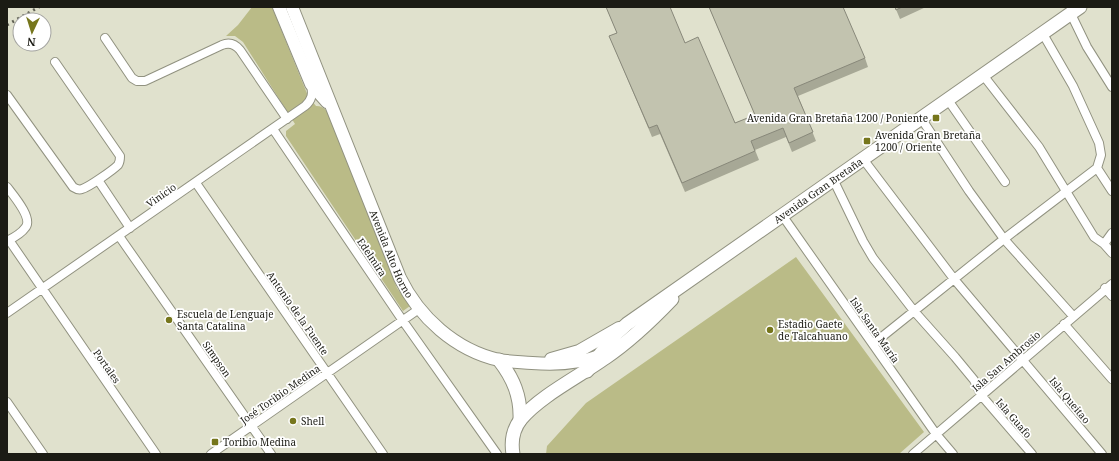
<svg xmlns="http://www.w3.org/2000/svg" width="1119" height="461" viewBox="0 0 1119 461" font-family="'Noto Serif',serif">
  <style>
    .green { fill: #babb87 }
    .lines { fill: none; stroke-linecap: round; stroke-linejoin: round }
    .street-casing { stroke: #919280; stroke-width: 10 }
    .secondary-casing { stroke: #919280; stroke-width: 14 }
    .primary-casing { stroke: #919280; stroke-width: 15 }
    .street { stroke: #fff; stroke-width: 8 }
    .secondary { stroke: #fff; stroke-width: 12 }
    .primary { stroke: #fff; stroke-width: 13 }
    .rail { stroke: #616155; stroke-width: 3; stroke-dasharray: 2 4; stroke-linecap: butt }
    .wall { fill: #a7a896 }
    .building { fill: #c2c3af; stroke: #88887a }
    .poi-dot { fill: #76761c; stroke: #fff; stroke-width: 1.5 }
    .labels { text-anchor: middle; stroke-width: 3.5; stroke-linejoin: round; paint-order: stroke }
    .poi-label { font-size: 10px; fill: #1b1b14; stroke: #fff; text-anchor: start }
    .street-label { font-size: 10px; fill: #1b1b14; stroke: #fff }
  </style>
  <rect width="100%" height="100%" fill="#e0e1cd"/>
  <path class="green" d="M252 7H272L308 96 316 106C326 106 329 114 333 123L397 288 410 306 403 311 286 136V131L295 124 243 42 235 36H226L238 25Z
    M796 257 924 432 899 454H546L547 446 586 403Z"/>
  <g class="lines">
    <defs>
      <path id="street" d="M1071 14 1087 47 1112 87
        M105 38 132 78 137 81H145L222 45C229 42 235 44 240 50L287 119
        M983 75 1039 147 1094 237 1104 244 1112 253
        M7 95 73 187C76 189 79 190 82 189 89 187 113 170 118 165 120 162 120 160 120 156L55 62
        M948 100 1005 182
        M921 118 969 191 1004 239 1073 316
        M273 129 403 321 497 454
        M863 159 954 279 1102 454
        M1097 168 1112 191
        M833 179 863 241 873 258 914 311 955 357 974 380 981 395 1032 454
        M98 180 130 228
        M196 183 383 454
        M7 187C13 195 34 219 25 228 21 234 13 238 7 241
        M782 215 936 434 953 454
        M119 236 271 454
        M9 240 156 454
        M1104 244 1112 233
        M1105 288 1112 296
        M7 313 305 106C312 100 313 94 311 85
        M1064 324 1112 379
        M873 344 1004 239 1097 168 1101 155 1099 143 1073 86 1043 34
        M7 402 43 454
        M211 454 419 309
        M913 454 1112 284"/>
      <g id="secondary">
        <path d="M279 7 311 84 327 102"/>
        <path id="s1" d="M292 7 400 278C419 317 455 350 499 360 510 362 521 362 532 363 557 365 579 364 602 355"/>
        <path d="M551 359 579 351 619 328"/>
      </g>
      <g id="primary">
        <path d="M499 360C513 378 521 396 520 420"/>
        <path id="s2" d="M587 371 617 333 627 324 1080 7"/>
        <path d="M513 454C511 442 513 429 521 419 540 396 580 376 605 358 630 341 651 321 672 299"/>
      </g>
    </defs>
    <use href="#street" class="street-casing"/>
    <use href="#secondary" class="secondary-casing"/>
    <use href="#primary" class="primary-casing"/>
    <use href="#street" class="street"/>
    <use href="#secondary" class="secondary"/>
    <use href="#primary" class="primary"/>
    <path class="rail" d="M7 25 39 7"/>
  </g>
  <path class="wall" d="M606 7 685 43 735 123 755 115 709 7 865 58 868 67 798 96 816 141 792 152 786 137 755 150 759 160 685 192 660 134 652 137 613 45 609 36 617 33Z
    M895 7H926L900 19Z"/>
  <path class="building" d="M606 7H670L685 43 698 37 735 123 755 115 709 7H843L865 58 794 88 813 132 789 143 783 128 751 141 755 151 682 183 657 125 649 128 609 36 617 33Z
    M895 7H902L896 10Z"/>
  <g class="poi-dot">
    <rect x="932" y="114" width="8" height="8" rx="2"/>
    <rect x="863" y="137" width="8" height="8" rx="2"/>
    <circle cx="169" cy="320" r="4"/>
    <circle cx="770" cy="330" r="4"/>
    <circle cx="293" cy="421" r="4"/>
    <rect x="211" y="438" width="8" height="8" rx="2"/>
  </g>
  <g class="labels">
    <g class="poi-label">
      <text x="928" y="122" text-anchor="end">Avenida Gran Bretaña 1200 / Poniente</text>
      <text x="875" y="139">Avenida Gran Bretaña<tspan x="875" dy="12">1200 / Oriente</tspan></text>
      <text x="177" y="318">Escuela de Lenguaje<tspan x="177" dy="12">Santa Catalina</tspan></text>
      <text x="778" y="328">Estadio Gaete<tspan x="778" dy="12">de Talcahuano</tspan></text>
      <text x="301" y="425">Shell</text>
      <text x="223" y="446">Toribio Medina</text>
    </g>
    <g class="street-label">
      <text dy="4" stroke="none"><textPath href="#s2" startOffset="295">Avenida Gran Bretaña</textPath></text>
      <text transform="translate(161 195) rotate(-35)" y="4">Vinicio</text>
      <text dy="4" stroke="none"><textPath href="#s1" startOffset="266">Avenida Alto Horno</textPath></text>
      <text transform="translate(372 257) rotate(56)" y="4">Edelmira</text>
      <text transform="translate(298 313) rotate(55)" y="4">Antonio de la Fuente</text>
      <text transform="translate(875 330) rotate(55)" y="4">Isla Santa María</text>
      <text transform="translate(217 359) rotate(55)" y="4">Simpson</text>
      <text transform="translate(1006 361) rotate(-41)" y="4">Isla San Ambrosio</text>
      <text transform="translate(107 366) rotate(55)" y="4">Portales</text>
      <text transform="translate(280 394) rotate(-35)" y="4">José Toribio Medina</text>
      <text transform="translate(1070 400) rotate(50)" y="4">Isla Queitao</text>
      <text transform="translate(1014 418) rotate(49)" y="4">Isla Guafo</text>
    </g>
  </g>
  <rect width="1119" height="461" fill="none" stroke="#1b1b14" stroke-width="16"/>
  <g transform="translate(32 32) rotate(184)"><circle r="19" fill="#ffffff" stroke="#a4a4a1"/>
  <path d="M0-3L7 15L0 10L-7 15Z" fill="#76761c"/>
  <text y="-6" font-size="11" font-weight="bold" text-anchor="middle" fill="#1b1b14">N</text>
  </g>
</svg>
